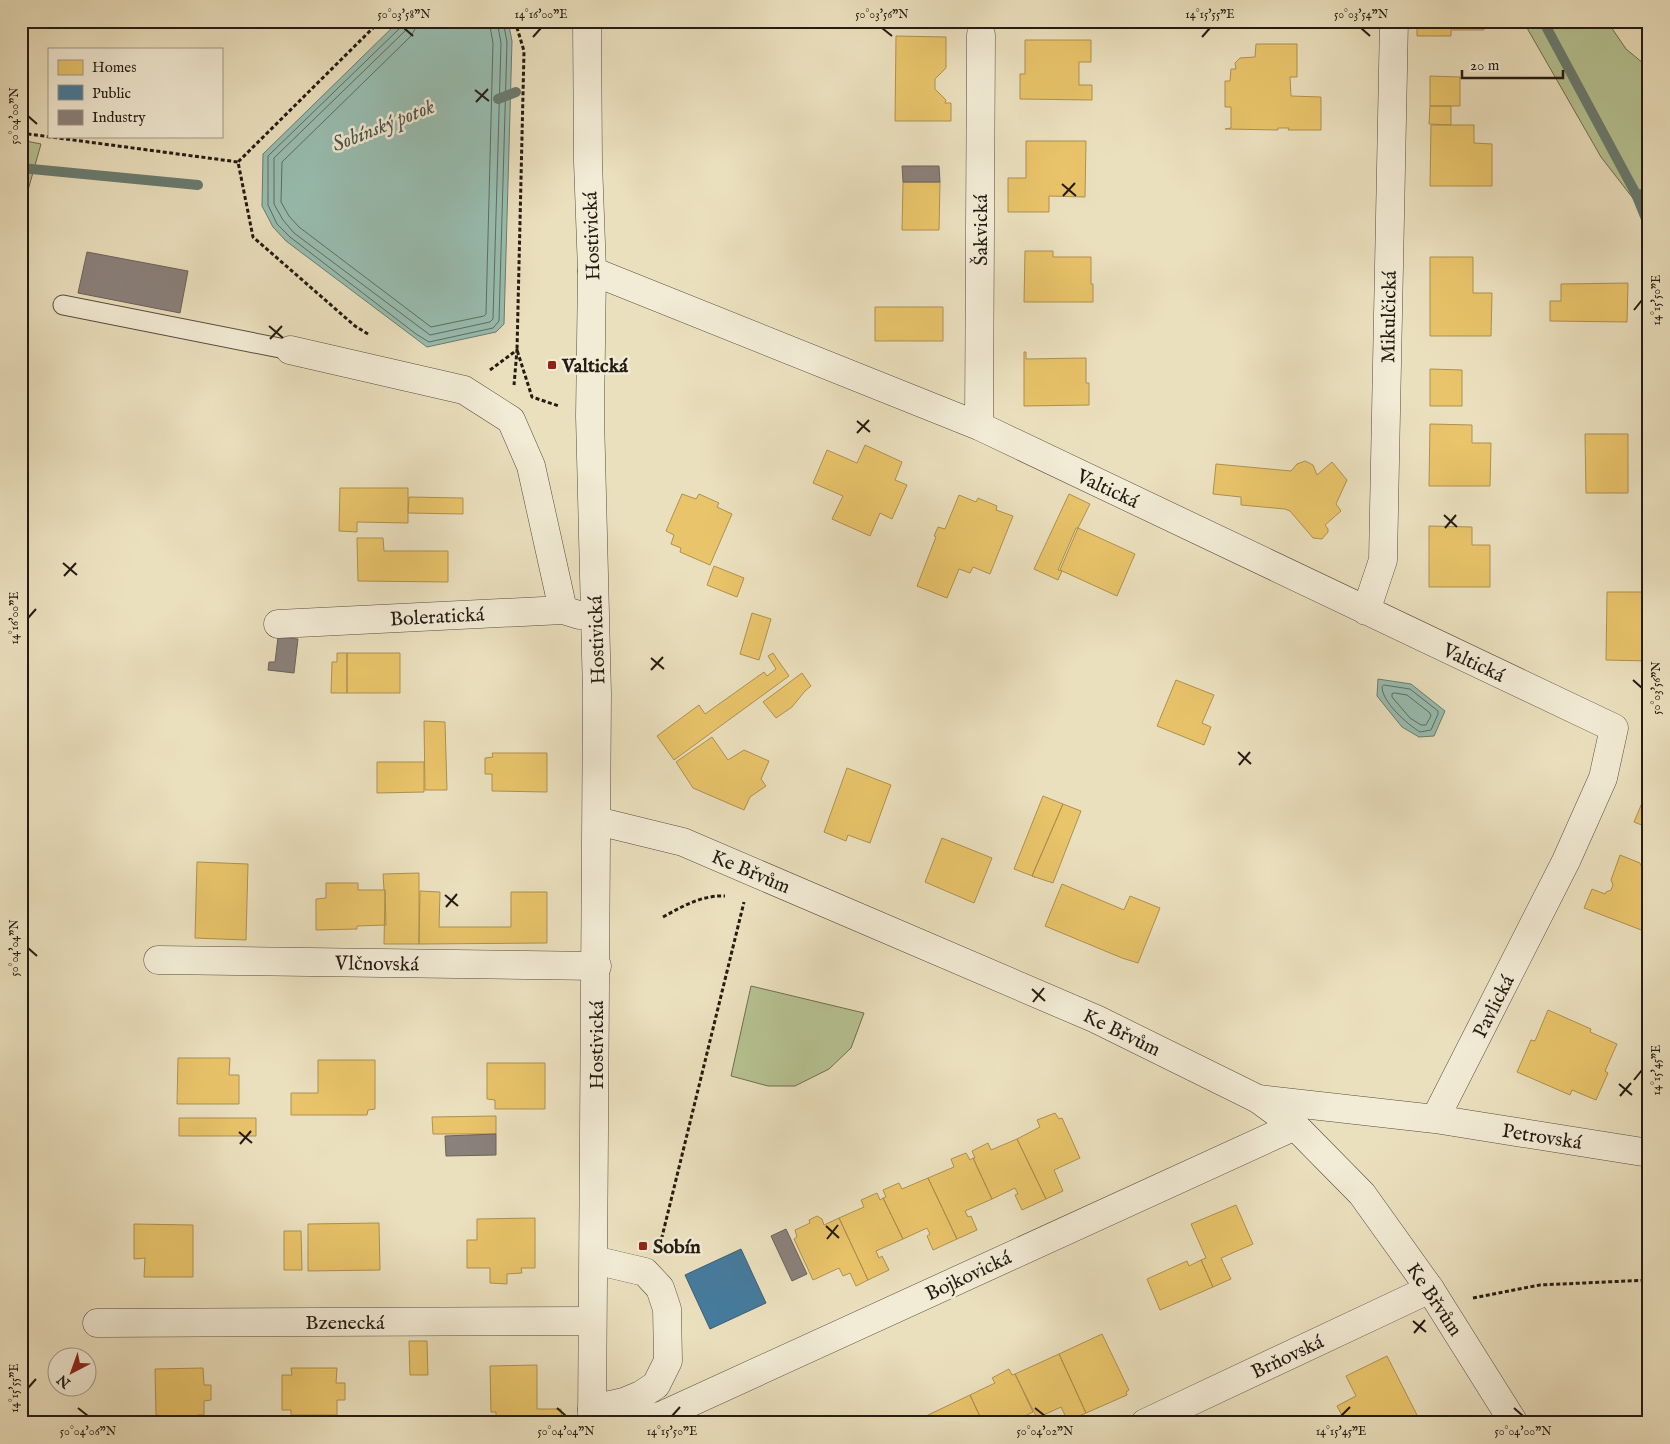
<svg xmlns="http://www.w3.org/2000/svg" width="1670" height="1444" viewBox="0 0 1670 1444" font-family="'IM FELL English',serif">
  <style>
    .green { fill: #b6c292; stroke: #6d6e52 }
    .water { fill: #98bdb0; stroke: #6a7c71 }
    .homes { fill: #e9c46a; stroke: #ae9150 }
    .public { fill: #457b9d; stroke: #3b5e74 }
    .industry { fill: #8a817c; stroke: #6b625c }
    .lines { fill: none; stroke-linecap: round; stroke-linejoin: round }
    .shore { stroke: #5e6c62; stroke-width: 1 }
    .stream { stroke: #6a7c71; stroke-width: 10 }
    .service-casing { stroke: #564c3e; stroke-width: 21 }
    .minor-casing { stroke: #564c3e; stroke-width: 29 }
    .tertiary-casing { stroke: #564c3e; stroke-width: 29 }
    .path { stroke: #241b13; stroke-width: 3; stroke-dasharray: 4 2.5; stroke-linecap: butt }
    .service { stroke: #f2ebd5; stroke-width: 19 }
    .minor { stroke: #f2ebd5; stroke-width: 28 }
    .tertiary { stroke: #f2ebd5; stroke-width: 28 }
    .ticks { fill: none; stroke: #241b13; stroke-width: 2 }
    .poi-dot { fill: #8f2418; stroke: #f2ebd5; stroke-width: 2 }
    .labels { text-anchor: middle; stroke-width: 5; stroke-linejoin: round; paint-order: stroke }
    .street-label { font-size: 20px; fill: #241b13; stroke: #f2ebd5 }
    .poi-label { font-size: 20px; font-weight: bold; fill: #241b13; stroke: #f2ebd5; text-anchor: start }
    .water-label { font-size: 21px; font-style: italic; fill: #4d544a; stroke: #f2ebd5 }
    .neatline { fill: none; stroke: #241b13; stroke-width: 2 }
    .ticks-label { font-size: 12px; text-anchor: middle; fill: #241b13 }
  </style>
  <rect width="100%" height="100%" fill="#ebe0be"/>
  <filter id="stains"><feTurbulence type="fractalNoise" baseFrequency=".004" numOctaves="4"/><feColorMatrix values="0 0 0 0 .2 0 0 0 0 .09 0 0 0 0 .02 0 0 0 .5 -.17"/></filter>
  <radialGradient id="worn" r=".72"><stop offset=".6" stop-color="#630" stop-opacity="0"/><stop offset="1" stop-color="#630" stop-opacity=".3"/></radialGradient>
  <path class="green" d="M1523 21H1607L1626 49 1649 68V219L1601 157Z
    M21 140 41 144 21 215Z
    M751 986 864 1013 851 1048 829 1069 795 1086H768L731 1076Z"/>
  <path class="water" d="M399 21H508L512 41 504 324 496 332 427 347 286 241 273 227 262 206 263 154Z
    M1378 679 1411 684 1445 711 1434 736 1419 737 1402 727 1377 696Z"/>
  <path class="homes" d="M1417 21H1484V30H1451V36H1417Z
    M896 36 946 37V68L935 79V89L946 100 945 103H951V121H895Z
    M1025 40H1091V62H1079V85H1092V100L1020 99V74H1025Z
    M1256 44H1297V77H1290L1291 96 1321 97V130H1288L1289 128H1278V130L1225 129 1231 128V107H1225V81H1230L1231 69H1236L1235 63 1240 58 1255 57Z
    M1430 76 1460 77V106H1430Z
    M1430 106H1451V125L1429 124Z
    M1431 125H1474V143L1492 144V186H1430Z
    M1026 141H1086L1085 197 1049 196V212H1008V178H1026Z
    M903 182H940L939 230H902Z
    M1025 251H1053V257H1091V284H1093V302H1024Z
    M1430 257H1473V293H1492L1491 336H1430Z
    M1628 283 1627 322 1550 321V301H1561V284Z
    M875 307H943V341H875Z
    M1024 352H1026V359L1086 358V383H1089V405L1024 406Z
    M1430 369 1462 370V406H1430Z
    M1430 424 1472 425V443H1491L1490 486H1429Z
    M1585 434H1628V493H1586Z
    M865 445 902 462 895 480 907 485 892 519 880 513 870 536 832 519 843 496 813 483 827 450 857 463Z
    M1305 461 1313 465 1317 475 1332 462 1347 480 1336 504 1341 511 1325 525 1328 529V532L1322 539 1313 538 1290 511 1285 509 1241 505V497L1213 494 1216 464 1291 471 1297 464Z
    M340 488H408V523L357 522V532L339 531Z
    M682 494 696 499 699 494 719 503 717 507 732 514 710 565 680 552 681 548 671 544 674 535 666 531Z
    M1069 494 1090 504 1078 528H1076L1058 570 1062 571 1058 580 1034 569Z
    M959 495 976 502 978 498 997 506 996 510 1013 516 990 574 973 567 970 573 959 569 947 598 917 586 936 537 934 536 938 527 945 529Z
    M409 497 463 498V514L408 513Z
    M1429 526 1472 527V545H1490V587H1429Z
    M1078 528 1135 554 1117 596 1060 570Z
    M357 538H383L384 551H448V582L358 581Z
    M714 566 744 578 737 597 707 585Z
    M1607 592H1648L1647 633H1649V661L1606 660Z
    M752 613 771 619 759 660 740 654Z
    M337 653H347V693H331L332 662H337Z
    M347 653H400V693H347Z
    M773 653 789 676 674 760 657 736 699 705 705 714 764 672 767 676 776 669 768 656Z
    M802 673 811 686 805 691 792 707 776 718 763 702Z
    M1176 680 1214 695 1202 723 1211 727 1204 745 1157 726Z
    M424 721 445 722 447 790H425Z
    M712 737 728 760 744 750 769 761 761 779 766 786 750 797 744 810 693 788 676 762Z
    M492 753H547V792L492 791V774H485V758L493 757Z
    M377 762H424V792L377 793Z
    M847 768 891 785 870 843 848 835 846 841 824 832Z
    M1649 786V828L1634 822Z
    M1043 796 1063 804 1032 876 1035 877 1014 869Z
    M1063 804 1081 811 1053 883 1032 876Z
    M942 838 992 858 974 903 925 882Z
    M1620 855 1640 863 1642 868 1649 871V933L1584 908 1592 889 1605 894 1606 892 1611 890 1613 885 1611 880Z
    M197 862 248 864 246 940 195 938Z
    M419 873V944H384L385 890H384L383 874Z
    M326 883H358V890H385L386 925 357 926V929L316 930V899L326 898Z
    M1062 884 1124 910 1130 896 1160 908 1138 963 1122 958 1045 926Z
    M420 891 440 892 439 927H511V892H547V943L419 944Z
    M1548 1010 1591 1029 1590 1032 1617 1044 1605 1071 1608 1073 1596 1100 1572 1090 1570 1095 1517 1072 1531 1040 1535 1041Z
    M178 1058H230L229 1075H239V1104H177Z
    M318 1060H375V1109L368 1110 367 1115H291V1093H318Z
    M487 1063H545V1109H495V1100L487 1099Z
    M1055 1113 1059 1119 1062 1118 1080 1158 1054 1170 1063 1191 1046 1199 1017 1139 1040 1127 1037 1120Z
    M496 1116V1134H433L432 1117Z
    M179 1118H256V1136H179Z
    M1017 1139 1046 1199 1022 1210 1015 1195 1018 1194 1015 1188 992 1199 973 1158H975L972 1151 988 1143 991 1150Z
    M966 1153 970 1160 973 1158 992 1199 965 1211 968 1217 971 1216 977 1230 957 1239 928 1178 954 1167 951 1159Z
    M928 1178 957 1239 933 1250 927 1236 930 1234 927 1228 903 1239 883 1198 886 1197 883 1190 899 1183 902 1189Z
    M877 1193 880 1200 883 1198 903 1239 876 1251 879 1258 882 1256 889 1270 868 1280 839 1218 864 1207 861 1200Z
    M1236 1205 1253 1244 1221 1258 1231 1279 1213 1287 1201 1260 1206 1258 1191 1224Z
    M817 1216 822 1219 824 1225 839 1218 868 1280 856 1286 850 1273 843 1276 839 1268 813 1280 794 1239 797 1237 795 1230 810 1223 809 1220Z
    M535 1218V1268H521L522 1273 507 1274V1284L490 1283V1268H467V1240H477V1219Z
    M379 1223 380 1270 308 1271V1224Z
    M134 1224 193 1225V1277H144L145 1258 134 1259Z
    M284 1231H301L302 1270H284Z
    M1201 1260 1213 1287 1160 1310 1147 1279 1187 1261 1189 1266Z
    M1102 1334 1129 1390 1126 1392 1127 1395 1086 1413 1059 1354Z
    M409 1341H427L428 1375H410Z
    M1059 1354 1086 1413 1068 1421 1061 1407 1037 1418 1015 1374Z
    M1387 1356 1418 1417 1408 1423H1346L1337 1406 1356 1396 1346 1376Z
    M537 1365V1409H561L562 1423H496V1412H491L490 1366Z
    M203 1368 204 1385H211V1400L204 1401V1415H197V1423H163V1416L156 1415 155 1369Z
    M291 1368H337L336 1383H345V1400H337V1415H291V1410H282V1375H292Z
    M1009 1369 1012 1375 1015 1374 1033 1412 1011 1423H983L970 1395 995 1383 992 1378Z
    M970 1395 983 1423H929L926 1416Z
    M926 1416 929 1423H911Z"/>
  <path class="public" d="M741 1249 766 1303 710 1329 685 1275Z"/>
  <path class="industry" d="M902 166H939L940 182H903Z
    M87 252 188 271 180 313 78 293Z
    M278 637 298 639 294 673 268 670 269 662H275Z
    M496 1134V1155L446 1156 445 1136Z
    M786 1229 807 1274 792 1281 771 1236Z"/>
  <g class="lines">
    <path class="shore" d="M402 21 401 27 268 156V205L277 224 290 237 416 334 429 342 493 328 499 321 507 42 503 21
      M409 21 408 27 405 31 274 158V204L283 220 294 233 430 335 490 322 493 319 501 43 497 21
      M416 21 415 29 411 36 282 162 281 202 289 216 299 227 431 327 484 316 486 314 493 43 489 21
      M1384 685 1410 689 1438 711V714L1431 730 1420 732C1407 724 1382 702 1382 687Z
      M1395 693 1407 695 1430 713 1431 716 1426 725H1421L1410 718 1392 697V694Z"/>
    <path class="stream" d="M1543 21 1636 194 1649 226
      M498 99 516 92
      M21 168 198 185
      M1636 194 1649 195"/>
    <defs>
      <path id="service" d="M63 305 290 350"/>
      <path id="minor" d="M592 271 979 426 1614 728 1603 778 1566 861 1435 1119 1258 1099
        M290 350 464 390 511 420 531 466 563 610
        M979 426 981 35
        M1366 611 1383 560 1394 21
        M278 624 563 610 579 615
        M158 960 597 966
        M1435 1119 1649 1153
        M97 1323 592 1321
        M592 1409 624 1402 641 1395 656 1385 668 1361 667 1309 660 1288 645 1272 594 1260
        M641 1423 665 1414 1295 1126
        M1145 1423 1430 1289"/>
      <path id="tertiary" d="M587 21 588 162 592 271 590 416 597 694 592 1423
        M597 821 683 842 1096 1019 1258 1099 1295 1126 1362 1194 1430 1289 1514 1423"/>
    </defs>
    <use href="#service" class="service-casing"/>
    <use href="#minor" class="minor-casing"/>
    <use href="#tertiary" class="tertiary-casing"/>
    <path class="path" d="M515 21 524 51 517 350 532 397 559 406
      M21 133 238 162
      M368 334 355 326 253 237 238 162 380 21
      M490 370 517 350 514 385
      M663 917C683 906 702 895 725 896
      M660 1245 744 902
      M1473 1298 1540 1285 1649 1280"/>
    <use href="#service" class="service"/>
    <use href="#minor" class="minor"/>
    <use href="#tertiary" class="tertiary"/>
  </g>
  <path class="ticks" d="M404 28 413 36M882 28 892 36M1361 28 1370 36M533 37 541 28M1202 37 1210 28M475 90 489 101M476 102 488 89M28 116 37 124M1062 184 1076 196M1063 196 1075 183M1634 310 1642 300M269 326 283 338M270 339 282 326M857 421 870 432M857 433 869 420M1444 515 1457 527M1445 528 1456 515M63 563 77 575M64 576 76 563M28 618 36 609M651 658 664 669M651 670 663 657M1633 680 1642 688M1238 752 1251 764M1239 765 1250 752M445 895 458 906M446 907 457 894M28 948 37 956M1032 989 1045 1001M1033 1002 1044 988M1634 1080 1642 1070M1619 1084 1632 1095M1620 1096 1631 1083M239 1132 252 1143M240 1144 251 1131M826 1226 839 1238M827 1239 838 1225M1413 1321 1426 1332M1414 1333 1425 1320M28 1388 36 1379M78 1408 88 1416M557 1408 566 1416M1035 1408 1045 1416M1514 1408 1523 1416M672 1416 680 1407M1341 1416 1350 1407"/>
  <g class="poi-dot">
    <rect x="547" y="360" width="10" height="10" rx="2.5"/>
    <rect x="638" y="1241" width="10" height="10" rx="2.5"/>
  </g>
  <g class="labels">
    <g class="street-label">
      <text transform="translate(980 230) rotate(-90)" y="7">Šakvická</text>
      <text transform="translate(591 236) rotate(-92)" y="7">Hostivická</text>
      <text transform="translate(1388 317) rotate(-89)" y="7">Mikulčická</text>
      <text transform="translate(1108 488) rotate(25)" y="7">Valtická</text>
      <text transform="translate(437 616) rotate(-3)" y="7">Boleratická</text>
      <text transform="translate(596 640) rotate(-92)" y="7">Hostivická</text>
      <text transform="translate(1474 662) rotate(25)" y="7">Valtická</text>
      <text transform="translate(751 871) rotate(23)" y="7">Ke Břvům</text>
      <text transform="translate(377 963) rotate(1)" y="7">Vlčnovská</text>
      <text transform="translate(1493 1006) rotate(-63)" y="7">Pavlická</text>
      <text transform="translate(1122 1032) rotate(26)" y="7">Ke Břvům</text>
      <text transform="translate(596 1045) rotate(-90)" y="7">Hostivická</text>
      <text transform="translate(1542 1136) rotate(9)" y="7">Petrovská</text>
      <text transform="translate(968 1275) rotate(-25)" y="7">Bojkovická</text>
      <text transform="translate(1435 1299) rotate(56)" y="7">Ke Břvům</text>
      <text x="345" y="1329">Bzenecká</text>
      <text transform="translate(1287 1356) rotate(-25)" y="7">Brňovská</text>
    </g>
    <g class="poi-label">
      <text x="562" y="372">Valtická</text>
      <text x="653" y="1253">Sobín</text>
    </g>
    <g class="water-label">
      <text transform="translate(383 125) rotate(-22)" y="7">Sobínský potok</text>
    </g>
  </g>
  <rect width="1670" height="1444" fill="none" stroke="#ebe0be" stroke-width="55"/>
  <rect x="48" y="48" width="175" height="90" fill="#f2ebd5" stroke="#a09887"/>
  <rect x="58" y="60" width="25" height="15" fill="#e9c46a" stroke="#a09887"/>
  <text x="92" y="72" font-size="15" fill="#241b13">Homes</text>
  <rect x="58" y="85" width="25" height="15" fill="#457b9d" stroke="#a09887"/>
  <text x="92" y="98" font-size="15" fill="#241b13">Public</text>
  <rect x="58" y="110" width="25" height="15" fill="#8a817c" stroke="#a09887"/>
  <text x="92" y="122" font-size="15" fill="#241b13">Industry</text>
  <g transform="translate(72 1372) rotate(221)"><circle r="24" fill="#f2ebd5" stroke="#a09887"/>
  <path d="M0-4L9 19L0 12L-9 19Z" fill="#8f2418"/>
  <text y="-8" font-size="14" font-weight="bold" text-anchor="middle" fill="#241b13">N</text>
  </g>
  <path d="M1462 70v8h101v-8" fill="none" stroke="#241b13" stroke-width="2.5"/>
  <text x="1470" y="70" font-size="15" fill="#241b13" stroke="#f2ebd5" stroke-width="4" paint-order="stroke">20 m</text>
  <rect x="28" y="28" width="1614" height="1388" class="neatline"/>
  <g class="ticks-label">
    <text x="404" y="18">50°03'58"N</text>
    <text x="541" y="18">14°16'00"E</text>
    <text x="882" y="18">50°03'56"N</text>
    <text x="1210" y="18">14°15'55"E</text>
    <text x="1361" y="18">50°03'54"N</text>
    <text transform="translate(14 116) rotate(-90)" y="4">50°04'00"N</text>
    <text transform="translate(1656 300) rotate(-90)" y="4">14°15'50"E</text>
    <text transform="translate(14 618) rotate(-90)" y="4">14°16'00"E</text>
    <text transform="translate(1656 688) rotate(-90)" y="4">50°03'56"N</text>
    <text transform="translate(14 948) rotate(-90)" y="4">50°04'04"N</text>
    <text transform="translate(1656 1070) rotate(-90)" y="4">14°15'45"E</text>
    <text transform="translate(14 1388) rotate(-90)" y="4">14°15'55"E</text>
    <text x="88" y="1435">50°04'06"N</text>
    <text x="566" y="1435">50°04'04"N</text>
    <text x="672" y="1435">14°15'50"E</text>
    <text x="1045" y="1435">50°04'02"N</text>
    <text x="1341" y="1435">14°15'45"E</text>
    <text x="1523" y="1435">50°04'00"N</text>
  </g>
  <rect width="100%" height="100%" filter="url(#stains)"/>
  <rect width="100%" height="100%" fill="url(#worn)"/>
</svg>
